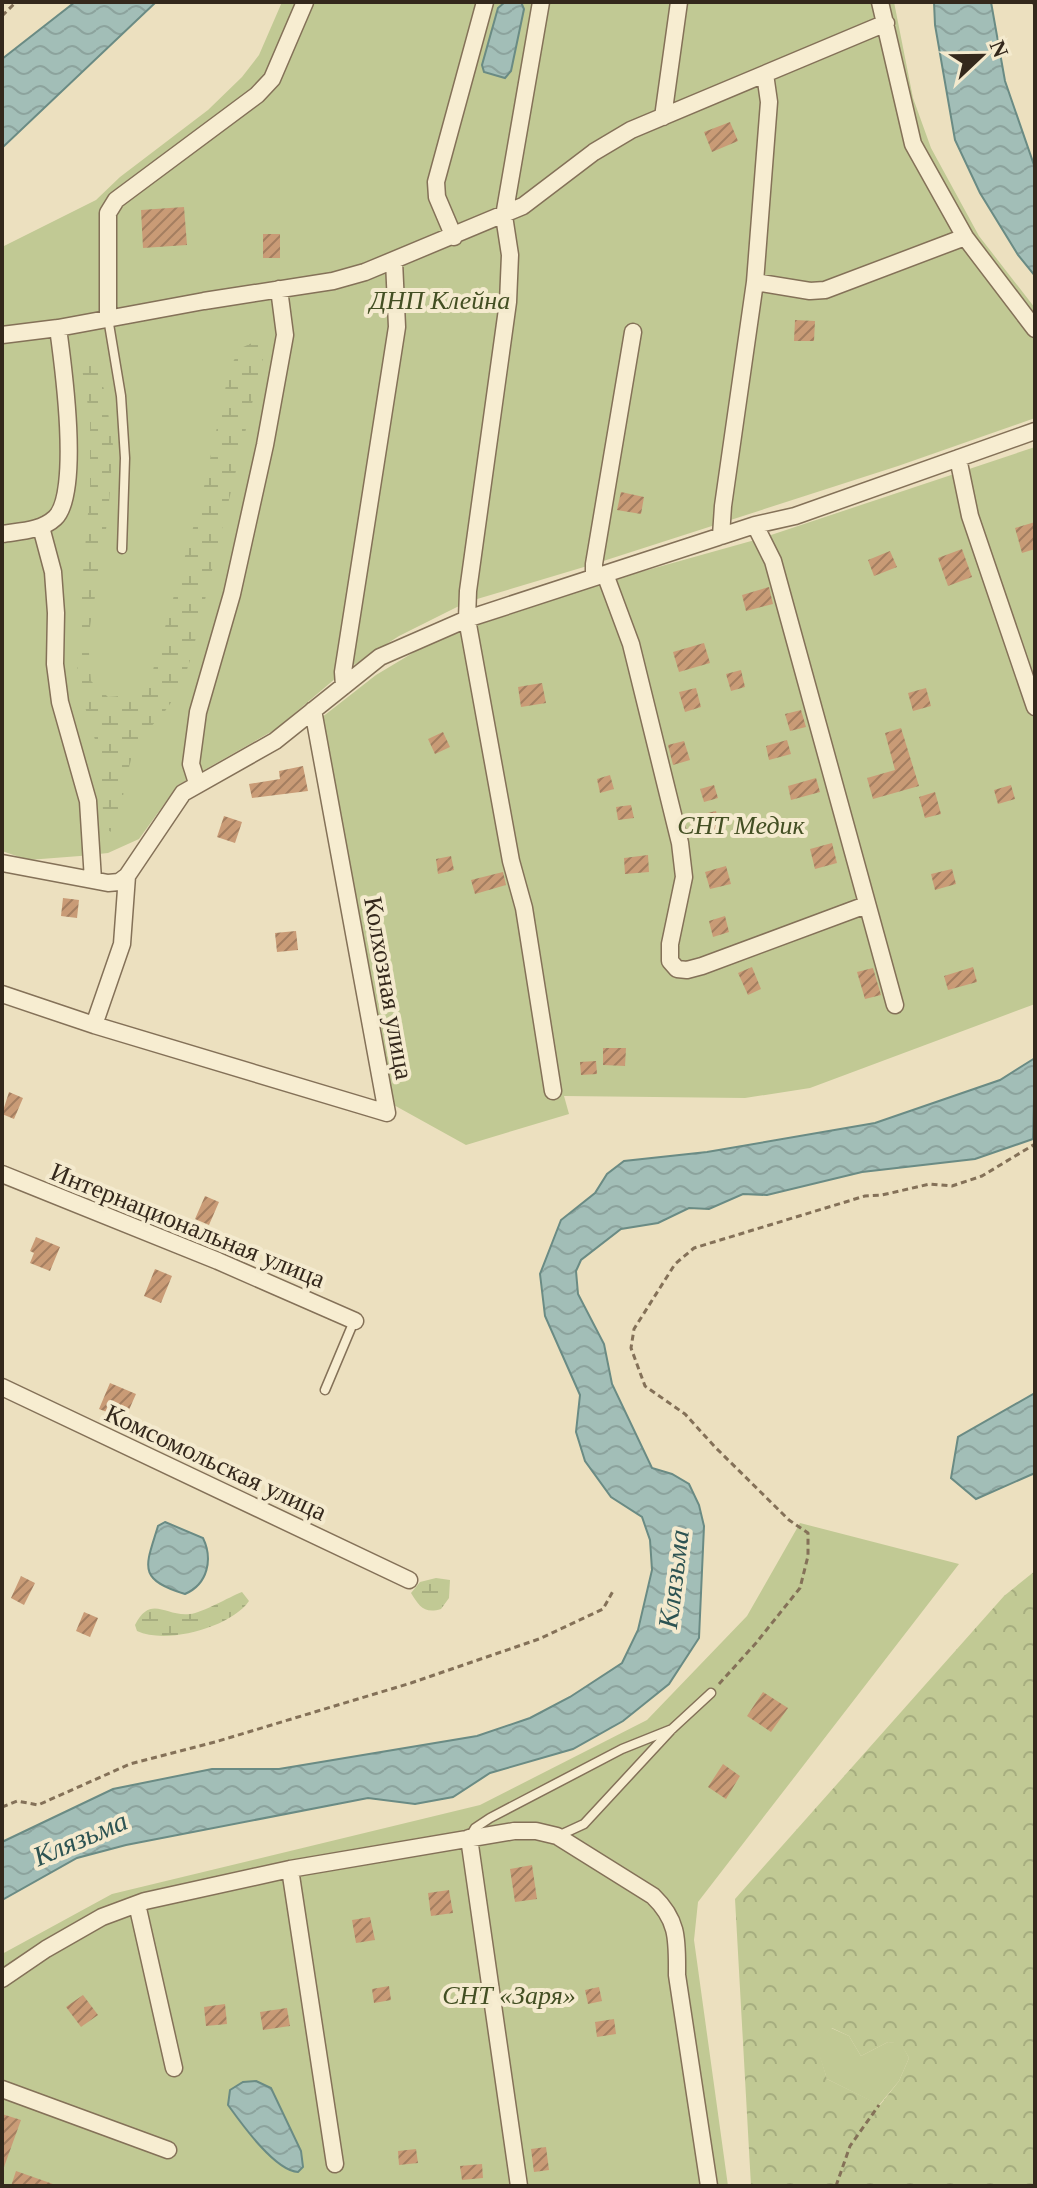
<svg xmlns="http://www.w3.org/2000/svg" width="1037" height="2188" viewBox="0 0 1037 2188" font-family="'Times New Roman',serif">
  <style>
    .green { fill: #c1c994 }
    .forest { fill: url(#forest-crowns); fill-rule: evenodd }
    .wetland { fill: url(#wetland-marsh) }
    .water { fill: url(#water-waves); stroke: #6a8b84; stroke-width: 2 }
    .building { fill: url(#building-hatch) }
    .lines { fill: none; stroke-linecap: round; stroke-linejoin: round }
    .service-casing { stroke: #847158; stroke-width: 11 }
    .minor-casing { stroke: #847158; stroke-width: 19 }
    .path { stroke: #847158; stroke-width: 3; stroke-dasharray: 6 4; stroke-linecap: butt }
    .service { stroke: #f7edd1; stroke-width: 8 }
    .minor { stroke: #f7edd1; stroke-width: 16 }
    .labels { text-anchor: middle; stroke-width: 8; stroke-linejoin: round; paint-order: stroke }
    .park-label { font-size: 26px; font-style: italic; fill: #434f23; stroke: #f4eace }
    .street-label { font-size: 26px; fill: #34281c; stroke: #f4eace }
    .water-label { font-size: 28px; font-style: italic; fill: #2c5352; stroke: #f4eace }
  </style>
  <defs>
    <pattern id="forest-crowns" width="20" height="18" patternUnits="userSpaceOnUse" patternTransform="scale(2)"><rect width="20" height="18" fill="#c1c994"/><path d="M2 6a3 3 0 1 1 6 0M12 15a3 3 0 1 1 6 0" fill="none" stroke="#a6ad7f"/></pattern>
    <pattern id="wetland-marsh" width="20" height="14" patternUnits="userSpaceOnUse" patternTransform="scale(2)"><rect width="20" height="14" fill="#c1c994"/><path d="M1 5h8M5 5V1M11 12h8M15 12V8" fill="none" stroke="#a6ad7f"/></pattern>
    <pattern id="water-waves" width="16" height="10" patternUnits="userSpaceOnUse" patternTransform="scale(2)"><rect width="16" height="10" fill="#a2beb7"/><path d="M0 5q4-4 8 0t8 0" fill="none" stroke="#8ca39d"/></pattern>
    <pattern id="building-hatch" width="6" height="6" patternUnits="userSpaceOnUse" patternTransform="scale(2)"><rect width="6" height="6" fill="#c99b76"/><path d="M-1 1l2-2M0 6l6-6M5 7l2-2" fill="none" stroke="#a47e60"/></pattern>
  </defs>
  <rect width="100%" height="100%" fill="#ece0bf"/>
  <path class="green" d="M282 2H894L913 98 931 148 979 236 1035 308V418L898 466 594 564 467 602 399 636 343 672 276 729 178 785 139 839 108 853 80 856 28 860 2 851V247L96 200 120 177 208 110 242 77 259 55Z
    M1035 447V1004L810 1088 745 1098 564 1096 569 1114 466 1145 392 1104 321 718 376 675 421 648 478 625 619 578 762 538Z
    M800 1523 959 1564 698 1902 694 1940 728 2186H2V1954L112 1894 480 1805 647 1720 747 1616Z
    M831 2028 849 2036 861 2056 888 2042 901 2043 909 2058 899 2081 879 2105 827 2079 815 2042Z"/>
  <path class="forest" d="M1035 1571V2186H751L735 1899 1004 1596ZM832 2028 849 2036 861 2056 888 2042 901 2044 909 2058 899 2081 880 2105 827 2079 816 2042Z"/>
  <path class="wetland" d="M252 343 258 345 263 358 192 654 181 688 163 714 136 742 124 785 121 826 119 832 113 833 104 828 100 756 77 681 80 609 90 489V419L81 362 88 350 94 354 105 393 113 445 108 517 88 639 91 681 108 697C128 696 138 692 151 677L202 496 230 367 241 348Z
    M436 1578 450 1580 449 1598 441 1609C424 1614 419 1606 411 1593L420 1582Z
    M242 1592 249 1601C231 1627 167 1645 137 1631L135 1625C151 1594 165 1617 190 1614 202 1613 229 1597 242 1592Z"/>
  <path class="water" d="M75 2H156L2 148V59Z
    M505 2H521L524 9 511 71 505 78 484 72 482 65 498 8Z
    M934 2H991L1005 81 1035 168V276L1018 255 980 193 955 140 935 25Z
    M1035 1058 1033 1139 975 1159 862 1172 767 1195 743 1194 709 1209 689 1208 658 1223 621 1229 581 1260 576 1271 578 1294 604 1344 612 1384 652 1468 672 1474 689 1484 699 1505 704 1526 699 1638 669 1684 623 1721 573 1749 490 1773 453 1797 415 1804 368 1798 126 1845 77 1858 2 1900V1842L113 1789 212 1769H279L477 1736 530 1718 570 1697 622 1663 638 1630 652 1570 650 1540 642 1517 611 1497 585 1461 576 1432 580 1395 545 1316 540 1274 561 1220 595 1193 607 1174 624 1161 707 1152 875 1123 1000 1080Z
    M1035 1393V1473L976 1499 951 1478 958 1437Z
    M165 1522 203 1538C213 1559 208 1584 185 1594 136 1579 146 1566 158 1526Z
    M256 2081 271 2088 301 2151 303 2167 298 2172C275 2171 241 2123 228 2105L230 2090 243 2082Z"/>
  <path class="building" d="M730 122 738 141 712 152 704 132Z
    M184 207 187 245 143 248 141 210Z
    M263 234H280V258H263Z
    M795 320 815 321 814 341H794Z
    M621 492 644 497 641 514 617 510Z
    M1035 522V549L1022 553 1015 528Z
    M962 549 972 577 948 586 938 558Z
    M890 551 897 567 874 576 868 560Z
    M769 587 773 604 746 611 742 595Z
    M704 643 710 663 679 672 673 652Z
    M741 670 745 687 731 691 726 674Z
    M542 683 546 703 521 707 518 687Z
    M696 688 701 707 685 712 679 692Z
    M926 688 931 706 913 711 908 693Z
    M801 710 806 727 790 731 785 714Z
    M901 728 919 786 873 799 867 778 895 770 885 733Z
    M443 732 450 747 435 754 428 739Z
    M787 740 791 754 769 760 766 746Z
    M684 741 690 760 673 765 668 745Z
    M303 766 308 791 252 798 249 784 280 779 279 771Z
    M610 775 614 789 600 793 597 779Z
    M816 778 820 792 791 800 788 786Z
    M714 785 718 798 704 802 700 789Z
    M1011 785 1015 799 998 804 994 790Z
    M935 792 941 814 925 818 919 797Z
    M631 805 634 818 618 820 616 807Z
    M716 811 721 832 695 837 691 822 700 820 699 815Z
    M224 816 242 822 235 843 217 837Z
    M832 843 837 863 815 869 810 849Z
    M648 855 649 872 625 874 624 858Z
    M451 856 454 870 438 874 436 859Z
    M726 866 731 884 710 889 705 872Z
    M952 869 956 884 935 890 931 874Z
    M503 872 506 885 475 894 471 880Z
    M63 898 79 900 77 918 61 916Z
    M725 916 729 932 713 937 709 921Z
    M296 931 298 950 277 952 275 933Z
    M752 967 761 989 748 995 738 973Z
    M973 967 977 982 948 990 944 976Z
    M873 968 881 995 865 999 857 972Z
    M603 1048H626L625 1066 603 1065Z
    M596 1061 597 1074 581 1075 580 1062Z
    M9 1092 23 1098 14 1119 2 1114Z
    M205 1196 219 1202 209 1225 195 1219Z
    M36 1237 60 1247 50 1271 30 1263 34 1253 30 1251Z
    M155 1269 172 1276 161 1303 144 1296Z
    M110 1383 136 1394 128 1412 115 1406 112 1414 99 1409Z
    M21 1576 35 1583 24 1605 11 1598Z
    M84 1612 98 1618 90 1637 76 1631Z
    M763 1692 788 1708 771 1732 747 1716Z
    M723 1764 740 1776 726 1799 708 1787Z
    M532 1865 537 1899 515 1902 510 1869Z
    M449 1890 453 1913 431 1916 428 1893Z
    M370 1917 375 1940 356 1943 352 1920Z
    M389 1986 391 2000 374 2003 372 1989Z
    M599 1987 602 2001 588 2004 585 1990Z
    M83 1995 98 2015 81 2027 66 2007Z
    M225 2004 227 2024 206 2026 204 2007Z
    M287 2008 290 2026 263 2030 260 2012Z
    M614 2019 616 2034 597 2037 595 2022Z
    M2 2114 21 2120 4 2167H2Z
    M546 2147 549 2170 534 2172 531 2149Z
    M416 2149 418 2163 399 2165 398 2151Z
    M482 2164 483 2178 462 2180 460 2166Z
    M16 2171 53 2184V2186H11Z"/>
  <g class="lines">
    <defs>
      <path id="service" d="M108 318 121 396 125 458 122 549
        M325 1390 354 1321
        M558 1836 584 1824 672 1729 711 1693
        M469 1838 475 1828 490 1818 622 1749 672 1729"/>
      <path id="minor" d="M541 2 504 216 510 255 508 302 468 591 467 619 511 861 524 908 553 1091
        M880 2 913 144 965 237 1035 329
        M663 117 679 2
        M454 237 437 197 436 182 485 2
        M755 282 810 291 825 290 965 237
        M108 317V213L116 200 257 95 272 79 305 2
        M2 335 58 328 204 301 333 281 365 272 523 206 594 152 631 130 886 23
        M958 458 970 516 1035 707
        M755 525 773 561 895 1005
        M41 527 53 572 56 613 55 664 60 702 88 801 93 880
        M2 534C20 531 41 531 55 518 81 494 63 364 58 328
        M721 536 723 506 755 282 769 102 765 74
        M605 574 631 644 680 843 684 877 670 944V961L677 969 687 970 702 966 866 905
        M594 577V564L633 332
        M344 686 343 672 397 327 394 261
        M197 783 191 764 198 712 232 594 265 445 285 335 279 289
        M2 863 108 883 119 882 127 876 183 793 275 741 380 657 467 619 755 525 795 516 1035 431
        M2 994 94 1025 387 1113 313 710
        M94 1025 122 944 127 876
        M2 1174 218 1261 355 1321
        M2 1387 409 1580
        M469 1838 519 2186
        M290 1869 335 2164
        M137 1904 174 2068
        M2 1979 46 1949 102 1917 145 1901 290 1869 514 1831H536L557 1836 653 1896C679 1921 677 1941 677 1975L709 2186
        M2 2089 168 2150"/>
    </defs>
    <use href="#service" class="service-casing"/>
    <use href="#minor" class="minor-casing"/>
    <path class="path" d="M1033 2 1035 6
      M2 16 16 2
      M719 1684 756 1643 800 1588 808 1556V1533L789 1520 715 1447 685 1414 645 1386 631 1348 634 1329 675 1264 694 1248 865 1196 882 1195 930 1184 952 1186 982 1176 1035 1144
      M2 1807 17 1801 38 1805 130 1764 215 1742 411 1683 539 1639 603 1609 613 1591
      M836 2186 850 2146 879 2105"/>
    <use href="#service" class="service"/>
    <use href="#minor" class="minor"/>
  </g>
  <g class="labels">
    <g class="park-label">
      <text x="440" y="309">ДНП Клейна</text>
      <text x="741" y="834">СНТ Медик</text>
      <text x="509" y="2004">СНТ «Заря»</text>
    </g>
    <g class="street-label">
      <text transform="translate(389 988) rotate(80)" y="9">Колхозная улица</text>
      <text transform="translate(188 1225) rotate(22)" y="9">Интернациональная улица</text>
      <text transform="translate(216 1462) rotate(25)" y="9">Комсомольская улица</text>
    </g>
    <g class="water-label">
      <text transform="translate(673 1579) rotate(-83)" y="10">Клязьма</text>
      <text transform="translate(80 1838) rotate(-23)" y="10">Клязьма</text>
    </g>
  </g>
  <rect width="1037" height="2188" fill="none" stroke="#34281c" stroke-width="8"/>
  <g transform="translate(981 56) rotate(68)" stroke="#f4eace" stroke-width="6" paint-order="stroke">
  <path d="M0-6L14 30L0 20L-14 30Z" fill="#34281c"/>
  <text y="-12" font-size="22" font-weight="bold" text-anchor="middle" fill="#34281c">N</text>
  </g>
</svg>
